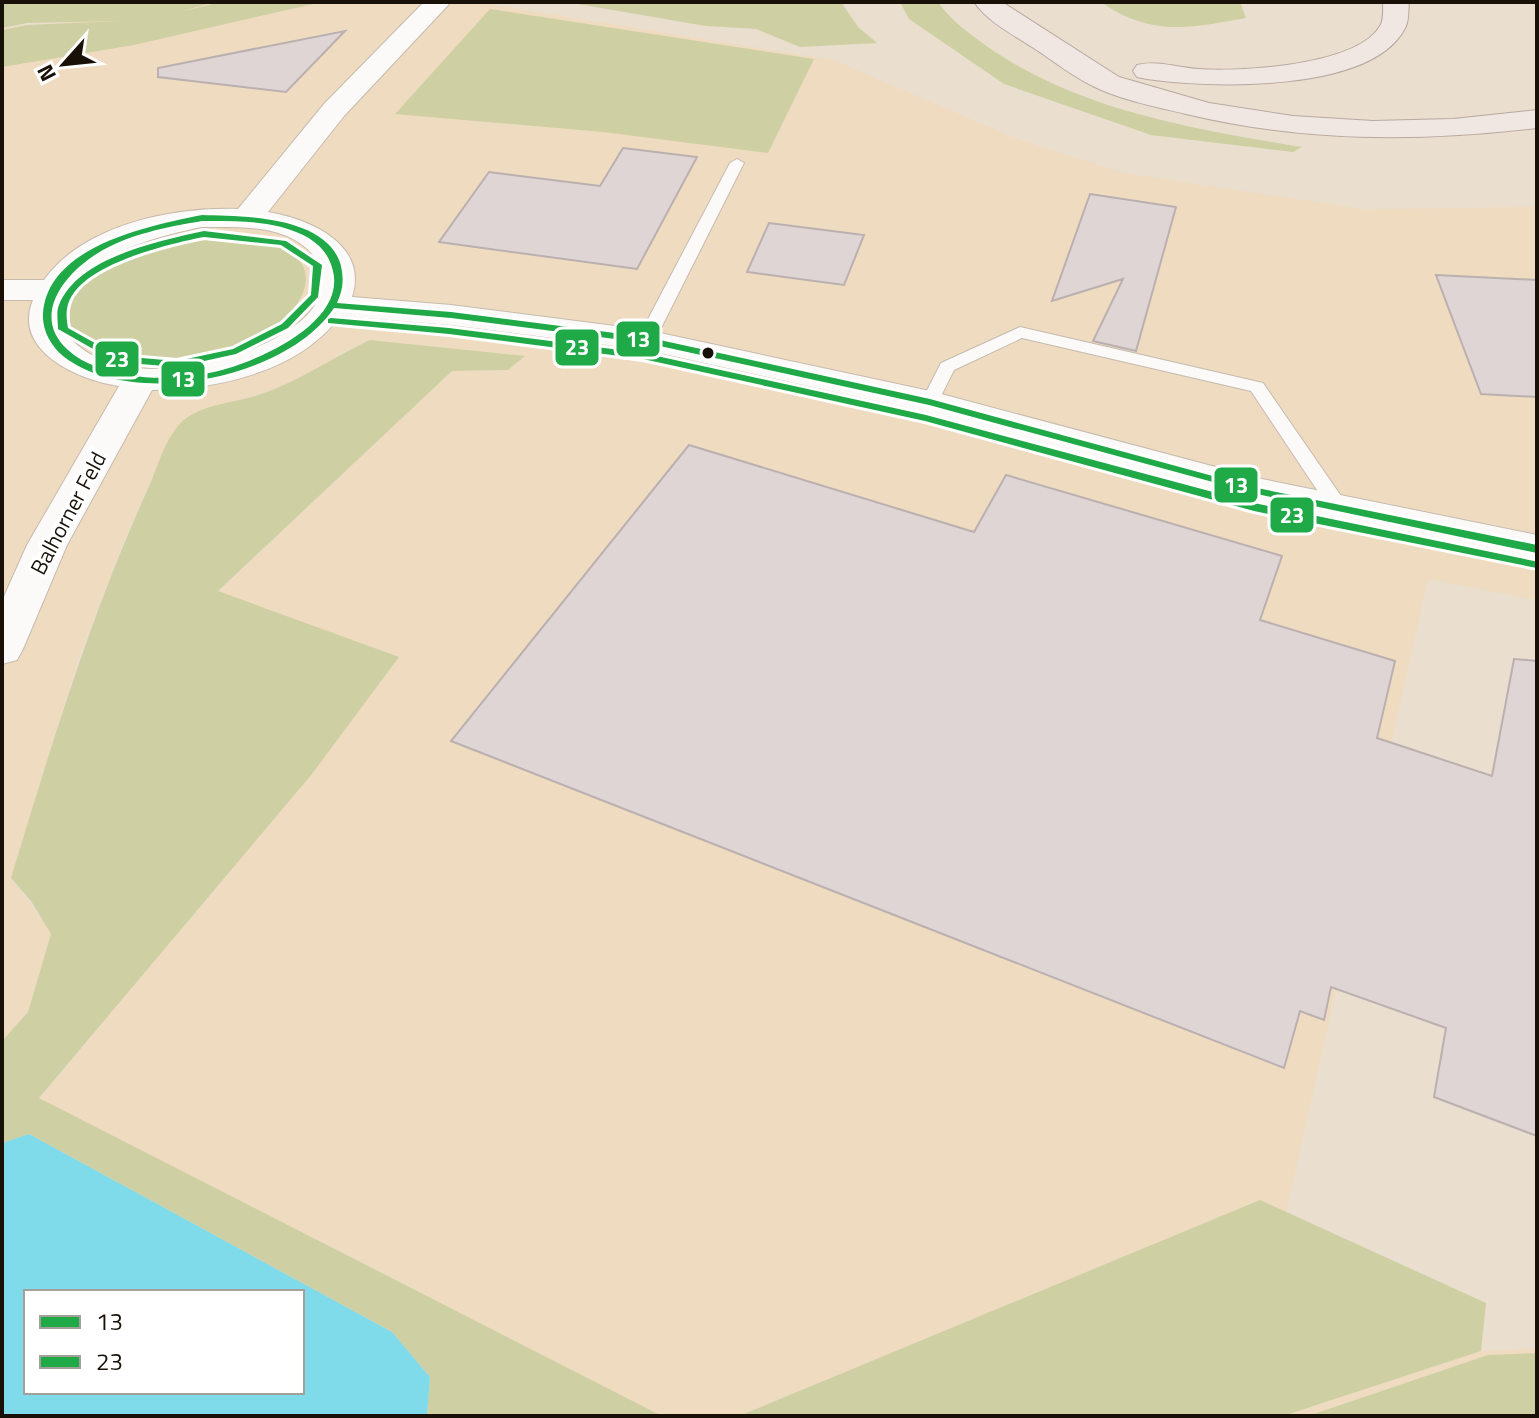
<svg xmlns="http://www.w3.org/2000/svg" width="1539" height="1418" viewBox="0 0 1539 1418" font-family="'Titillium Web',sans-serif">
  <style>
    .built { fill: #efdbc0; fill-rule: evenodd }
    .green { fill: #ced0a3 }
    .water { fill: #7fdaea; fill-rule: evenodd }
    .building { fill: #dfd5d4; stroke: #bab0af; stroke-width: 2 }
    .lines { fill: none; stroke-linecap: round; stroke-linejoin: round }
    .service-casing { stroke: #c5bbaf; stroke-width: 2 }
    .minor-casing { stroke: #c5bbaf; stroke-width: 2 }
    .trunk-casing { stroke: #b8a9a0; stroke-width: 2 }
    .service { fill: #fcfaf8; fill-rule: evenodd }
    .minor { fill: #fcfaf8; fill-rule: evenodd }
    .trunk { fill: #f0e7e3; fill-rule: evenodd }
    .bus-1-casing { stroke: #fff; stroke-width: 6 }
    .bus-2-casing { stroke: #fff; stroke-width: 6 }
    .bus-1 { fill: #20a947; fill-rule: evenodd }
    .bus-2 { fill: #20a947; fill-rule: evenodd }
    .bus-dot { fill: #191107; stroke: #fff; stroke-width: 3 }
    .labels { text-anchor: middle; stroke-width: 8; stroke-linejoin: round; paint-order: stroke }
    .street-label { font-size: 22px; fill: #191107; stroke: #fff }
    .line-badge { stroke: #fff; stroke-width: 3 }
    .badge-label { font-size: 22px; text-anchor: middle; font-weight: bold; fill: #fff }
  </style>
  <rect width="100%" height="100%" fill="#eadece"/>
  <path class="built" d="M214 2H476L833 60 1020 140 1124 173 1362 209 1537 207V600L1428 579 1286 1213 1260 1200 739 1416H662L39 1099 312 774 399 657 218 592 452 371 507 370 523 356 370 340 339 354 315 372 262 394 190 415 174 431 122 545 77 662 11 878 51 933 28 1012 2 1041V28L109 19 130 23ZM200 233H232L272 242 300 261V304L286 321 260 339 221 355 188 362 146 364 126 253 163 239Z
    M1537 1348V1416H1283L1481 1351Z"/>
  <path class="green" d="M2 2H214L180 12 221 2H322L134 45 2 67V30L27 25 118 21 27 23 2 28Z
    M566 2H841L858 27 877 43 800 47 756 29 706 26Z
    M900 2H938C950 20 970 34 988 47 1080 111 1194 129 1302 147L1293 152 1151 135 1004 84 909 19Z
    M1101 2H1240L1246 18C1191 28 1151 37 1101 2Z
    M490 9 814 59 768 153 603 132 395 114Z
    M200 233C410 233 266 391 125 359 106 355 84 349 73 331 67 322 70 311 72 302 86 254 159 240 200 233Z
    M370 340 525 356 508 370 452 371 218 591 399 657 312 774 39 1098 662 1416H427L430 1377 392 1332 29 1134 2 1143V1041L28 1012 51 934 31 901 11 878C52 743 92 610 151 482 160 460 169 427 191 415 211 403 239 402 261 394 300 381 333 357 370 340Z
    M1260 1200 1486 1303 1481 1351 1283 1416H739Z
    M1537 1353V1416H1308L1488 1355Z"/>
  <path class="water" d="M29 1134 392 1332 430 1377 427 1416H2V1143ZM26 1292H302V1392H26Z"/>
  <path class="building" d="M345 31 286 92 158 77V68Z
    M623 148 697 157 637 269 439 242 489 172 600 186Z
    M1090 194 1176 207 1136 351 1093 341 1123 279 1052 301Z
    M769 223 864 235 844 285 747 272Z
    M1436 275 1537 280V397L1481 394Z
    M689 445 974 532 1006 475 1282 556 1260 620 1395 661 1377 738 1492 776 1514 659 1537 661V1136L1434 1097 1446 1028 1331 987 1324 1020 1300 1011 1284 1068 451 741Z"/>
  <g class="lines">
    <defs>
      <path id="service" d="M737 159 744 163 655 340 646 345 640 344 637 340 730 163Z
        M1020 327 1263 383 1350 509 1340 515 1333 514 1251 391 1022 338 954 370 936 406H924L921 402 941 363Z"/>
      <path id="minor" d="M424 2H451L344 116 268 212C309 219 369 244 352 297L451 305 646 330 930 391 1257 478 1537 535V563L1257 504 925 412 646 350 451 325 340 316C299 372 218 389 152 390L67 545 23 649 17 660 2 664V601L27 545 119 386C78 380 12 351 33 300H2V280H44C84 224 174 207 238 209L324 104ZM202 227C226 227 252 226 275 232 293 237 311 247 318 264 346 326 223 365 179 368 150 370 116 370 90 354 81 349 73 341 66 335 40 265 156 236 202 227Z"/>
      <path id="trunk" d="M974 2H1002L1119 77 1209 103 1293 116 1373 121 1453 119 1537 110V128C1418 142 1303 142 1186 114 1157 107 1126 101 1099 89 1074 78 1054 61 1032 47 1012 34 988 22 974 2Z
        M1383 2H1409C1408 10 1409 19 1406 26 1375 94 1207 88 1147 79L1137 77 1133 71 1137 65C1156 60 1179 68 1198 69 1239 72 1357 66 1380 26 1384 20 1383 9 1383 2Z"/>
    </defs>
    <use href="#service" class="service-casing"/>
    <use href="#minor" class="minor-casing"/>
    <use href="#trunk" class="trunk-casing"/>
    <use href="#service" class="service"/>
    <use href="#minor" class="minor"/>
    <use href="#trunk" class="trunk"/>
    <defs>
      <path id="bus-1" d="M202 215C243 216 328 216 341 266 344 280 343 290 337 303L451 312 646 337 930 399 1257 488 1537 545V553L1257 494 929 405 646 343 451 318 334 308C287 379 131 410 63 356 51 346 42 330 43 314 47 246 148 226 202 215ZM202 221C235 221 273 220 303 235 319 243 329 254 333 271 346 324 254 363 214 372 186 378 156 380 129 375 108 371 84 365 68 350 30 316 65 273 98 253 129 234 167 227 202 221Z"/>
      <path id="bus-2" d="M204 231 286 241 322 265 318 297 288 328 236 354 177 367 116 362 58 329C58 321 56 312 59 305 78 257 159 241 204 231ZM204 237 281 245 313 266 311 295 282 324 233 349 177 361 118 356 68 328C67 322 66 315 67 309 73 266 168 244 204 237Z
        M331 318 449 328 643 353 926 415 1254 503 1534 561 1537 562V568L1254 511 925 421 643 359 449 334 328 323V319Z"/>
    </defs>
    <use href="#bus-1" class="bus-1-casing"/>
    <use href="#bus-2" class="bus-2-casing"/>
    <use href="#bus-1" class="bus-1"/>
    <use href="#bus-2" class="bus-2"/>
  </g>
  <circle class="bus-dot" cx="708" cy="353" r="7"/>
  <g class="labels">
    <g class="street-label">
      <text transform="translate(68 513) rotate(-62)" y="8">Balhorner Feld</text>
    </g>
  </g>
  <g class="line-badge">
    <rect x="615" y="320" width="46" height="38" rx="8" fill="#20a947"/>
    <rect x="554" y="328" width="46" height="39" rx="8" fill="#20a947"/>
    <rect x="94" y="340" width="46" height="38" rx="8" fill="#20a947"/>
    <rect x="160" y="360" width="46" height="38" rx="8" fill="#20a947"/>
    <rect x="1213" y="466" width="46" height="38" rx="8" fill="#20a947"/>
    <rect x="1269" y="496" width="46" height="38" rx="8" fill="#20a947"/>
  </g>
  <g class="badge-label">
    <text x="638" y="347">13</text>
    <text x="577" y="355">23</text>
    <text x="117" y="367">23</text>
    <text x="183" y="387">13</text>
    <text x="1236" y="493">13</text>
    <text x="1292" y="523">23</text>
  </g>
  <rect width="1539" height="1418" fill="none" stroke="#191107" stroke-width="8"/>
  <rect x="24" y="1290" width="280" height="104" fill="#ffffff" stroke="#a3a09c" stroke-width="2"/>
  <rect x="40" y="1316" width="40" height="12" fill="#20a947" stroke="#a3a09c" stroke-width="2"/>
  <text x="96" y="1330" font-size="24" fill="#191107">13</text>
  <rect x="40" y="1356" width="40" height="12" fill="#20a947" stroke="#a3a09c" stroke-width="2"/>
  <text x="96" y="1370" font-size="24" fill="#191107">23</text>
  <g transform="translate(64 64) rotate(243)" stroke="#ffffff" stroke-width="6" paint-order="stroke">
  <path d="M0-6L14 30L0 20L-14 30Z" fill="#191107"/>
  <text y="-12" font-size="22" font-weight="bold" text-anchor="middle" fill="#191107">N</text>
  </g>
</svg>
